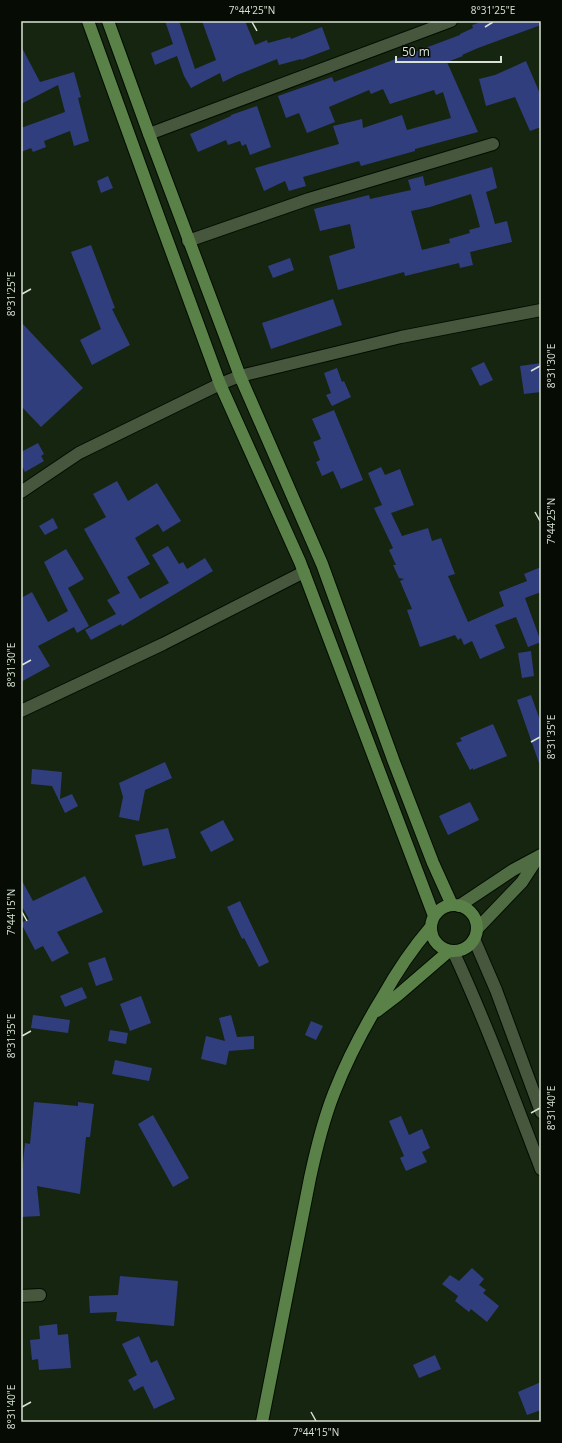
<svg xmlns="http://www.w3.org/2000/svg" width="562" height="1443" viewBox="0 0 562 1443" font-family="'Open Sans',sans-serif">
  <style>
    .building { fill: #313e7d; fill-rule: evenodd }
    .lines { fill: none; stroke-linecap: round; stroke-linejoin: round }
    .minor-casing { stroke: #020d00; stroke-width: 14 }
    .secondary-casing { stroke: #020d00; stroke-width: 14 }
    .primary-casing { stroke: #020d00; stroke-width: 14 }
    .minor { stroke: #46573e; stroke-width: 12 }
    .secondary { stroke: #506c42; stroke-width: 12 }
    .primary { stroke: #5a8147; stroke-width: 12 }
    .ticks { fill: none; stroke: #d8e2d4; stroke-width: 1.5 }
    .neatline { fill: none; stroke: #d8e2d4; stroke-width: 1.5 }
    .ticks-label { font-size: 10px; text-anchor: middle; fill: #d8e2d4 }
  </style>
  <rect width="100%" height="100%" fill="#16250f"/>
  <path class="building" d="M165 21H179L195 69 216 60 202 21H245L255 45 267 40 268 43 290 37 291 39 322 27 330 49 301 60V59L279 65 277 59 237 75 223 82 220 73 191 88 184 76 177 56 155 65 151 53 173 44Z
    M484 21H541V25L478 48 462 55 463 56 447 62 478 132 415 149V151L361 166 359 161 303 177 306 186 289 191 285 181 264 191 255 168 339 144 333 126 362 119 363 128 402 115 407 130 451 118 443 92 436 95 434 90 390 104 383 89 371 94 369 90 329 107 335 122 307 133 299 113 286 118 278 96 332 77 334 82 460 35V34L473 28 472 25Z
    M21 46 40 82 74 72 81 97 78 98 89 141 74 146 70 131 44 141 46 147 33 152 31 148 21 152V128L65 112 58 85 21 104Z
    M526 61 541 96V127L530 131 515 97 486 106 479 79 495 75Z
    M257 106 271 147 250 155 246 144 242 146 240 141 228 145 226 140 198 152 190 134 231 116V115Z
    M492 167 497 188 486 192 495 224 507 221 512 242 470 252 473 265 460 268 459 263 405 276 404 272 338 290 329 256 355 248 350 224 320 231 314 209 369 195 370 199 411 190 408 180 423 176 425 186ZM471 194 480 227 469 230 470 233 449 239 450 243 422 250 411 211 430 207Z
    M108 176 113 188 101 193 97 181Z
    M91 245 115 308 112 309 130 345 92 365 80 340 101 329 71 252Z
    M290 258 294 270 273 278 268 266Z
    M333 299 342 325 271 349 262 323Z
    M21 322 83 388 41 427 21 406Z
    M484 362 493 380 480 386 471 368Z
    M541 363V392L524 394 520 366Z
    M337 368 342 382 344 381 351 397 332 406 326 395 331 393 324 373Z
    M334 410 363 480 341 489 333 471 322 476 316 462 320 460 313 442 321 439 312 419Z
    M38 443 44 454 41 456 44 461 25 472 21 464V452Z
    M381 467 385 475 400 469 414 505 391 513 402 536 428 528 432 541 441 538 455 574 448 576 468 622 504 606 499 592 527 581 524 574 541 567V592L525 598 541 642 528 647 516 617 495 625 505 648 480 659 472 641 464 645 461 638 458 640 455 635 420 647 407 610 412 609 400 581 404 579 399 578 393 565H396L389 550 393 548 374 508 382 505 368 473Z
    M117 481 128 501 157 483 181 521 163 532 158 524 135 538 150 564 127 577 140 599 169 583 152 555 168 546 179 564 183 562 187 569 205 558 213 571 122 626 121 624 91 640 85 630 116 614 107 600 120 593 84 529 106 517 93 494Z
    M53 518 58 528 45 535 39 526Z
    M66 549 84 579 68 588 89 626 77 633 74 627 38 646 50 666 21 682V598L32 592 48 622 68 611 44 562Z
    M531 651 534 676 522 678 518 653Z
    M531 695 541 723V763H539L517 700Z
    M493 724 507 756 473 770V768L470 770 456 743 462 741 460 738Z
    M165 762 172 778 145 790 139 821 119 817 123 797 119 783Z
    M32 769 62 772 60 799 72 794 78 806 65 813 52 786 31 784Z
    M470 802 479 820 448 835 439 816Z
    M223 820 234 840 211 852 200 832Z
    M168 828 176 858 143 866 135 835Z
    M85 876 103 912 57 932 69 953 52 962 43 946 35 950 21 923 29 919 21 905V879L33 901Z
    M240 901 269 962 259 967 244 938 242 939 227 907Z
    M105 957 113 980 96 986 88 963Z
    M82 987 87 998 65 1007 60 996Z
    M141 996 151 1023 130 1031 120 1004Z
    M33 1015 70 1020 68 1033 31 1028Z
    M231 1015 237 1037 254 1036V1049L229 1051 226 1065 201 1059 206 1036 225 1041 219 1018Z
    M311 1021 323 1026 316 1040 305 1035Z
    M110 1030 128 1033 126 1044 108 1041Z
    M115 1060 152 1068 149 1081 112 1074Z
    M34 1102 78 1106V1102L94 1104 90 1137H86L80 1194 37 1186 40 1216 21 1217V1182L25 1143 30 1144Z
    M153 1115 189 1178 173 1187 138 1124Z
    M401 1116 409 1135 422 1129 430 1148 422 1152 427 1162 406 1171 400 1158 404 1156 389 1121Z
    M472 1268 484 1279 479 1285 486 1290 483 1293 499 1306 487 1322 471 1309 469 1312 455 1301 458 1296 442 1284 450 1275 459 1281Z
    M120 1276 178 1281 174 1326 116 1321 117 1312 90 1313 89 1296 118 1295Z
    M57 1324 58 1335 68 1334 71 1368 39 1370 38 1359 32 1360 30 1340 40 1339 39 1326Z
    M139 1336 151 1363 157 1360 175 1399 154 1409 143 1386 134 1391 128 1380 137 1375 122 1344Z
    M435 1355 441 1369 419 1378 413 1365Z
    M541 1382V1410L527 1415 518 1392Z"/>
  <g class="lines">
    <defs>
      <path id="minor" d="M149 134 451 21
        M188 241 309 199 493 144
        M21 492 79 453 220 384 240 376 401 337 541 310
        M21 711 163 644 304 572
        M474 939 496 990 541 1112
        M453 951C486 1022 513 1096 541 1169
        M21 1296 40 1295"/>
      <path id="secondary" d="M459 906 513 870 541 855
        M477 929 522 882 537 859"/>
      <path id="primary" d="M88 21 158 215 220 384 300 562 434 916
        M108 21 149 134 240 376 322 564 394 762 433 863 452 905
        M431 928a23 23 0 1 1 46 0a23 23 0 1 1-46 0Z
        M377 1011 398 995 449 951
        M262 1422 310 1178C316 1150 323 1121 334 1093 347 1060 363 1029 382 998 396 973 411 950 430 928"/>
    </defs>
    <use href="#minor" class="minor-casing"/>
    <use href="#secondary" class="secondary-casing"/>
    <use href="#primary" class="primary-casing"/>
    <use href="#minor" class="minor"/>
    <use href="#secondary" class="secondary"/>
    <use href="#primary" class="primary"/>
  </g>
  <path class="ticks" d="M252 22 257 31M485 27 493 22M22 294 31 289M531 371 540 366M535 512 540 521M22 665 31 660M531 742 540 737M22 912 27 921M22 1036 31 1031M531 1113 540 1108M22 1407 31 1402M311 1412 316 1421"/>
  <rect width="562" height="1443" fill="none" stroke="#060c04" stroke-width="44"/>
  <path d="M396 56v6h105v-6" fill="none" stroke="#d8e2d4" stroke-width="2"/>
  <text x="402" y="56" font-size="12" fill="#d8e2d4" stroke="#060c04" stroke-width="3" paint-order="stroke">50 m</text>
  <rect x="22" y="22" width="518" height="1399" class="neatline"/>
  <g class="ticks-label">
    <text x="252" y="14">7°44'25"N</text>
    <text x="493" y="14">8°31'25"E</text>
    <text transform="translate(11 294) rotate(-90)" y="4">8°31'25"E</text>
    <text transform="translate(551 366) rotate(-90)" y="4">8°31'30"E</text>
    <text transform="translate(551 521) rotate(-90)" y="4">7°44'25"N</text>
    <text transform="translate(11 665) rotate(-90)" y="4">8°31'30"E</text>
    <text transform="translate(551 737) rotate(-90)" y="4">8°31'35"E</text>
    <text transform="translate(11 912) rotate(-90)" y="4">7°44'15"N</text>
    <text transform="translate(11 1036) rotate(-90)" y="4">8°31'35"E</text>
    <text transform="translate(551 1108) rotate(-90)" y="4">8°31'40"E</text>
    <text transform="translate(11 1407) rotate(-90)" y="4">8°31'40"E</text>
    <text x="316" y="1436">7°44'15"N</text>
  </g>
</svg>
